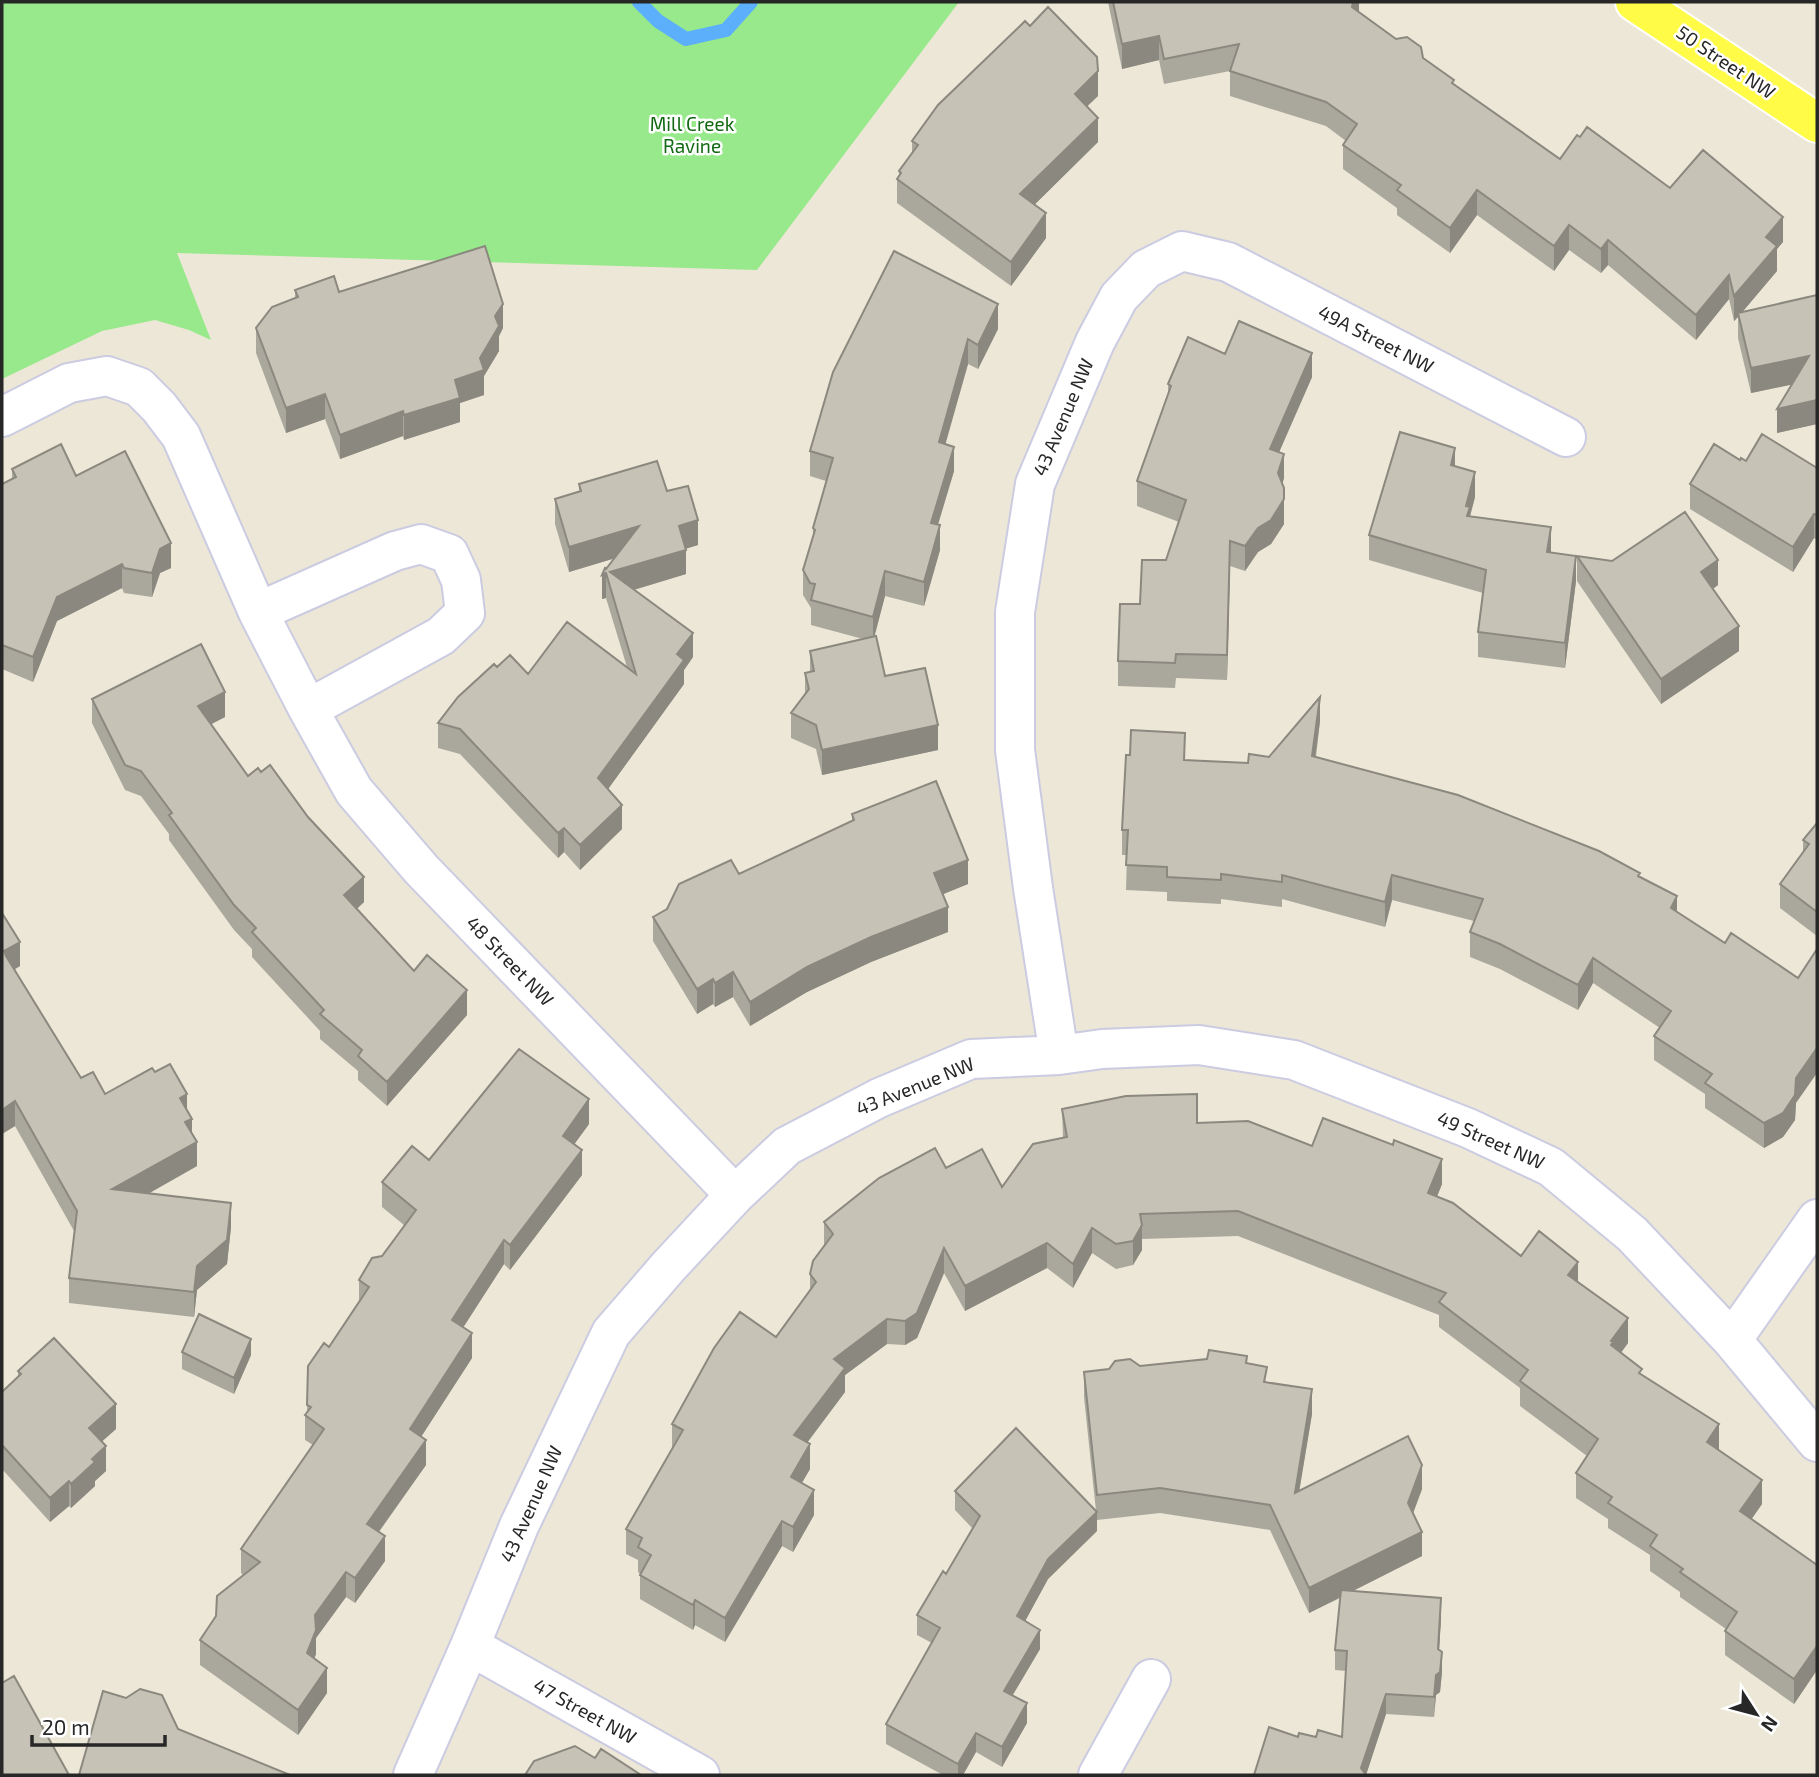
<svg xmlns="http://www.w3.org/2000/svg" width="1819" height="1777" viewBox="0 0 1819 1777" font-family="'Exo 2',sans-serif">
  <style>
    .green { fill: #97e98b }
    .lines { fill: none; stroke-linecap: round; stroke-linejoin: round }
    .stream { stroke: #5baffb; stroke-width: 14 }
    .minor-casing { stroke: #cbcbe2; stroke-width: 42 }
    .major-casing { stroke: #fff; stroke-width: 42 }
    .minor { stroke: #fff; stroke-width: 38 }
    .major { stroke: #fffb47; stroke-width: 38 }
    .wall { fill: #aaa89d }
    .shaded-wall { fill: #8b887f }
    .building { fill: #c6c3b6; stroke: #8b887f; stroke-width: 2 }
    .labels { text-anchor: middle; stroke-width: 5; stroke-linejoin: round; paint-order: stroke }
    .street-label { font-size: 19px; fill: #272727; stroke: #fff }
    .park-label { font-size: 19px; fill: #116912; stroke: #fff }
  </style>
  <rect width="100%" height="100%" fill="#ece7d6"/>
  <path class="green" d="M2 2H959L757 270 177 253 211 340 189 330 155 320 102 331 2 379Z"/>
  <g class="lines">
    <path class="stream" d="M639 2 658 21 686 39 726 30 751 2"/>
    <defs>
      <path id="minor" d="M2 417 69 383 107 376 139 387 159 407 181 436 258 612 308 709 354 791 421 869 735 1195
        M258 612 395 551 421 544 449 554 461 580 465 613 441 636 308 709
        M1059 1055 1102 1049 1199 1045 1294 1060 1468 1128 1551 1167 1632 1234 1732 1340 1817 1442
        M1732 1340 1817 1219
        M470 1646 700 1775
        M413 1775 470 1646 519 1526 611 1333 668 1267 735 1195 787 1146 879 1098 971 1059 1059 1055 1033 888 1015 750V612L1035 484 1095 342 1119 297 1146 269 1182 251 1228 262 1566 437
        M1098 1775 1151 1679"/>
      <path id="major" d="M1635 2 1817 123"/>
    </defs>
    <use href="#minor" class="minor-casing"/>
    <use href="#major" class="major-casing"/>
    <use href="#minor" class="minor"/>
    <use href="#major" class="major"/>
  </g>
  <path class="wall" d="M1108 2H1359L1358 12 1423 58 1454 85 1560 159 1670 188 1783 242 1777 249V271L1742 312 1817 295V424L1777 433 1792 384 1751 393 1738 338V317L1734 321 1729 299 1696 340 1608 265 1601 273 1569 250 1554 271 1477 215 1450 253 1397 215V208L1343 169V145L1346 141 1326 126 1230 96V71L1164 84 1159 60 1122 69Z
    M1098 96 1087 106 1098 142 1034 205 1046 238 1011 286 897 203V179L899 176V171L912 154V141Z
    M295 290 339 292 503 328 499 336V351L484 376V395L460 403V422L404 440 403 436 340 459 325 419 286 433 256 353V328L295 298Z
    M998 329 978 369 968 364 945 444 954 471 938 525 940 550 924 606 885 596 874 637 885 676 938 750 822 775 816 749 791 738V713L805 693V673L810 672V651L863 639 811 625V608L803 595V570L813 539V528L826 481 810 476V451L833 372Z
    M1225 354 1312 377 1279 452 1284 478 1282 484 1284 524 1271 544 1258 552 1245 571 1230 566 1227 680 1176 678 1175 688 1118 686V661L1166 560 1179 522 1137 506V481L1168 394V384Z
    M1740 460 1817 468V540L1814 538 1793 572 1690 509V484Z
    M1455 466 1475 497 1470 516 1550 552 1576 581 1565 668 1478 657V632L1483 593 1369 560V535Z
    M12 469 76 476 171 568 160 573 152 597 124 593 122 588 57 621 33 682 2 669V484L12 479Z
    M579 484 667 491 698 545 686 548V574L634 590 693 657 684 670V684L608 789 622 829 580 870 564 852 558 858 460 754 438 748V723L497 667 528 674 627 667 606 598 602 599 606 569 615 558 569 572 555 524V499L579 491Z
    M1577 556 1718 585 1713 589 1739 651 1661 704 1577 581Z
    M92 699 225 717 211 724 248 776 364 902 357 909 414 971 467 1015 387 1106 358 1080V1071L320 1039V1031L252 957V949L234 930 169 840V834L141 796 125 790 92 723Z
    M1320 721 1316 757 1640 877 1677 912 1796 1103 1795 1120 1783 1137 1764 1148 1705 1108V1094L1654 1060V1036L1660 1028 1593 983 1578 1010 1500 969 1470 957V932L1474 921 1392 900 1385 927 1282 899V907L1221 899V904L1167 901V892L1126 890 1127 855H1122V830L1185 760 1248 763 1269 757Z
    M852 814 968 884 942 894 948 932 871 962 807 992 750 1026 733 997 715 1007 713 1004 697 1014 653 941V917L852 822Z
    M1817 823V936L1780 908V884L1803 852V840Z
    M2 913 20 966 14 970 81 1078 105 1094 187 1111 197 1166 148 1194 231 1227 227 1264 197 1290 194 1317 69 1303V1278L74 1231 15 1126 2 1134Z
    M1062 1109 1197 1123 1312 1146 1442 1184 1437 1197 1521 1256 1578 1282 1628 1343 1621 1353 1642 1375 1719 1449 1718 1450 1762 1504 1751 1519 1817 1565V1670L1794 1704 1725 1655V1631L1726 1629 1680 1597V1592L1650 1571V1555L1608 1528V1519L1576 1498V1473L1587 1456 1520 1406V1388L1439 1327V1315L1238 1236 1142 1239V1250L1133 1265 1116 1269 1092 1253 1073 1288 1047 1268 965 1311 944 1273 917 1338 905 1345 887 1344 845 1375V1392L807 1443 810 1469 801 1483 814 1515 793 1552 782 1546 725 1642 695 1625 693 1630 640 1599V1574L638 1572V1560L626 1554V1529L672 1449V1424L776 1337 810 1290V1274L824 1246V1222L946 1168 1002 1187 1063 1138Z
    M589 1124 574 1144 582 1175 510 1270 504 1264 463 1327 472 1358 421 1437 426 1465 379 1532 385 1561 355 1603 346 1597 316 1638V1654L314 1658 327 1693 298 1735 200 1665V1640L243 1575 241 1573V1549L313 1445 305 1440V1415L307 1412 308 1366 329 1347 359 1302V1280L382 1256 404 1225 382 1207V1182L429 1160Z
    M182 1352 251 1355 234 1394 182 1369Z
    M1247 1363 1267 1382 1312 1414 1299 1490 1422 1489 1413 1513 1422 1556 1353 1591 1441 1618 1439 1650 1442 1672 1440 1692 1436 1695 1434 1717 1386 1714 1366 1775 1298 1737H1342L1346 1671 1335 1670V1650L1340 1598 1309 1613 1270 1530 1160 1513 1097 1520V1531L1048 1579 1025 1621 1040 1649 1012 1695 1027 1723 1002 1767 976 1752 963 1775H943L886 1744V1724L932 1643 917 1635V1615L946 1574 973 1529 955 1510V1491L1096 1511 1084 1397V1372L1140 1366Z
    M18 1371 116 1429 101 1442 106 1471 95 1481V1486L71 1508 69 1506 50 1522 2 1469V1392L18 1377Z"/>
  <path class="shaded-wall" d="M1353 2H1359V11L1352 32V7Z
    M1159 36V60L1122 69V44Z
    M1098 71V96L1075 118V94Z
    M1098 118V142L1020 219V194Z
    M1477 190V215L1450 253V228Z
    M1046 213V238L1011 286V262Z
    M1783 217V242L1777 249V271L1739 316 1738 313V317L1734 321V296L1766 237Z
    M1569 225V250L1554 271V246Z
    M1608 240V265L1601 273V249Z
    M1729 275V299L1696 340V315Z
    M503 304V328L499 336V351L484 376V395L460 403V422L404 440V415L455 380 480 358 495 316Z
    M998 304V329L978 369V345Z
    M968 339V364L939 467V442Z
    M1312 353V377L1270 473V449Z
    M1809 356V381L1751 393V368Z
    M325 394V419L286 433V408Z
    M1817 400V424L1777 433V409Z
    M403 411V436L340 459V435Z
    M954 447V471L931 547V523Z
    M1455 448V473L1451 465Z
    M1284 454V478L1278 498V473Z
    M1475 472V497L1470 516V532L1466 506Z
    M1284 499V524L1271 544 1258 552 1245 571V546L1258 528Z
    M1814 514V538L1793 572V547Z
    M698 520V545L679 551V526Z
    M940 525V550L924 606V582Z
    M639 526V551L569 572V547Z
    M1551 527V552L1547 577V552Z
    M1230 541V566L1227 680V655Z
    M171 543V568L160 573 152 597V573L160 549Z
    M686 550V574L613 596 610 572Z
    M1576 556V581L1565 668V643Z
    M1718 560V585L1701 597V572Z
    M122 564V588L57 621 33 682V657L57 597Z
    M885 571V596L873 642V617Z
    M606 573V598L602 599V575Z
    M1739 626V651L1661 704V679Z
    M693 633V657L684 670V684L598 803V778L677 654Z
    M225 692V717L198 731V706Z
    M1320 697V721L1312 781V756Z
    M938 725V750L822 775V750Z
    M622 805V829L580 870V845Z
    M564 828V852L558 858V833Z
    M968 860V884L934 898V873Z
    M1392 875V900L1385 927V902Z
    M364 877V902L344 920V895Z
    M1677 896V921L1671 908Z
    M948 907V932L871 962 807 992 750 1026V1002L807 967 871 937Z
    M20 942V966L4 975V951Z
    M1593 958V983L1578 1010V985Z
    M733 972V997L715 1007V983Z
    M713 979V1004L697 1014V989Z
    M467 990V1015L387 1106V1082Z
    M1817 1048V1073L1796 1103 1795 1120 1783 1137 1764 1148V1123Z
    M187 1094V1119L180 1098Z
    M589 1099V1124L563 1160V1136Z
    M15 1101V1126L2 1134V1110Z
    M192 1119V1143L185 1122Z
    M197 1142V1166L112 1214V1189Z
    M582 1150V1175L510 1270V1245Z
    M1442 1159V1184L1428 1218V1193Z
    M231 1203V1227L227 1264 197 1290 194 1317V1292L197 1266Z
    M1142 1225V1250L1133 1265V1241Z
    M1092 1228V1253L1073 1288V1264Z
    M504 1240V1264L452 1345V1320Z
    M1047 1243V1268L965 1311V1286Z
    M944 1248V1273L917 1338 905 1345V1321Z
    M1578 1262V1286L1568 1275Z
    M1628 1318V1343L1613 1363 1611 1370V1341Z
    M887 1319V1344L845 1375V1392L794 1460V1435L834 1359Z
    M472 1333V1358L410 1454V1429Z
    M251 1339V1355L234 1394V1378Z
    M1312 1389V1414L1295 1517V1493Z
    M116 1404V1429L89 1453V1428Z
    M1719 1424V1449L1707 1467V1442Z
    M426 1440V1465L367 1548V1524Z
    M810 1444V1469L791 1502V1477Z
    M106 1446V1471L95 1481V1486L71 1508V1484L92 1459Z
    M1422 1465V1489L1408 1527V1503Z
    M1762 1480V1504L1740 1536V1511Z
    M69 1481V1506L50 1522V1498Z
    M814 1490V1515L793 1552V1527Z
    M1097 1512V1531L1048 1579 1017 1636V1616L1048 1559Z
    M782 1521V1546L725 1642V1618Z
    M1422 1532V1556L1309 1613V1588Z
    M385 1536V1561L355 1603V1578Z
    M346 1572V1597L316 1638V1654L307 1678V1653L315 1615Z
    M1441 1598V1618L1438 1669V1649Z
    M695 1600V1625L693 1630V1605Z
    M1040 1630V1649L1004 1710V1691Z
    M1817 1646V1670L1794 1704V1679Z
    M1442 1652V1672L1440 1692 1436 1695 1434 1717 1436 1675Z
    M327 1668V1693L298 1735V1710Z
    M1386 1694V1714L1366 1775 1361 1768Z
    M1027 1703V1723L1002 1767V1747Z
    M976 1733V1752L963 1775H958V1764Z"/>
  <path class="building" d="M1113 2H1353L1352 7 1396 39 1407 37 1421 47 1423 58 1454 80 1452 83 1560 159 1577 135 1580 137 1587 127 1670 188 1703 150 1783 217 1766 237 1777 246 1734 296 1729 275 1696 315 1608 240 1601 249 1569 225 1554 246 1477 190 1450 228 1397 190 1401 185 1343 145 1357 124 1326 102 1230 71 1239 44 1164 59 1159 36 1122 44Z
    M1048 7 1097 57 1098 71 1075 94 1098 118 1020 194 1046 213 1011 262 897 179 901 173 899 171 918 145 912 141 938 105 1022 24 1025 21 1030 26Z
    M485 246 503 304 495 316 499 326 480 358 484 370 455 380 460 398 404 415 403 411 340 435 325 394 286 408 256 328 272 307 298 297 295 290 334 276 339 292Z
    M894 251 998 304 978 345 968 339 939 442 954 447 931 523 940 525 924 582 885 571 873 617 811 600 815 584 810 583 803 570 815 530 813 528 833 458 810 451 833 372Z
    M1817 295V400L1777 409 1809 356 1751 368 1738 313Z
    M1239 321 1312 353 1270 449 1284 454 1278 473 1284 488V499L1271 520 1258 528 1245 546 1230 541 1227 655 1176 654 1175 663 1118 661 1120 604H1140L1142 560H1166L1186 500 1137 481 1171 386 1168 384 1188 337 1225 354Z
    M1400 432 1455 448 1451 465 1475 472 1466 506 1470 507 1467 516 1551 527 1547 552 1576 556 1565 643 1478 632 1486 570 1369 535Z
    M1762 434 1817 468V515L1814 514 1793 547 1690 484 1714 444 1740 460 1741 458 1746 461Z
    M61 444 76 476 125 451 171 543 160 549 152 573 124 568 122 564 57 597 33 657 2 645V484L16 477 12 469Z
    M657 461 667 491 688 486 698 520 679 526 686 550 610 572 693 633 677 654 684 660 598 778 622 805 580 845 564 828 558 833 460 729 438 723 458 697 494 664 497 667 510 655 528 674 567 622 636 674 606 573 602 575 605 568 606 569 639 526 569 547 555 499 581 491 579 484Z
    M1685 512 1718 560 1701 572 1739 626 1661 679 1577 556 1612 561Z
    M876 636 885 676 925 668 938 725 822 750 816 725 791 713 809 689 805 673 814 671 810 651Z
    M201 644 225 692 198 706 248 776 258 768 261 772 270 765 308 817 364 877 344 895 414 971 427 955 467 990 387 1082 358 1056 362 1050 320 1014 324 1010 252 932 256 928 234 905 169 815 172 813 141 771 125 765 92 699Z
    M1320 697 1312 756 1458 795 1599 851 1640 873 1638 876 1677 896 1671 908 1725 943 1731 933 1798 978 1817 949V1048L1796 1078 1795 1095 1783 1113 1764 1123 1705 1083 1712 1074 1654 1036 1671 1011 1593 958 1578 985 1500 944 1470 932 1483 899 1392 875 1385 902 1282 875V882L1221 874V880L1167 877V867L1126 865 1128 830H1122L1126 755H1130L1131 730 1185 733 1184 760 1248 763 1249 754 1269 757Z
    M936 781 968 860 934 873 948 907 871 937 807 967 750 1002 733 972 715 983 713 979 697 989 653 917 667 909 679 884 731 860 739 874 854 820 852 814Z
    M1817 823V912L1780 884 1809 844 1803 840Z
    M2 913 20 942 4 951 6 956 81 1078 93 1072 105 1094 152 1068 155 1072 170 1064 187 1094 180 1098 192 1119 185 1122 197 1142 112 1189 231 1203 227 1240 197 1266 194 1292 69 1278 77 1211 15 1101 2 1110Z
    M519 1049 589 1099 563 1136 582 1150 510 1245 504 1240 452 1320 472 1333 410 1429 426 1440 367 1524 385 1536 355 1578 346 1572 315 1615 316 1630 307 1653 327 1668 298 1710 200 1640 216 1616 217 1596 260 1562 241 1549 324 1429 305 1415 311 1407 307 1405 308 1366 324 1343 329 1347 369 1287 359 1280 372 1258 382 1256 416 1210 382 1182 412 1146 429 1160Z
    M1197 1094V1123L1248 1121 1312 1146 1323 1118 1393 1145 1394 1140 1442 1159 1428 1193 1453 1203 1521 1256 1539 1231 1578 1262 1568 1275 1628 1318 1611 1341 1613 1342 1611 1345 1642 1369 1639 1373 1719 1424 1707 1442 1762 1480 1740 1511 1817 1565V1646L1794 1679 1725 1631 1737 1612 1680 1572 1683 1569 1650 1546 1657 1535 1608 1503 1612 1497 1576 1473 1598 1439 1520 1381 1528 1370 1439 1302 1446 1293 1238 1211 1140 1214 1142 1225 1133 1241 1116 1244 1092 1228 1073 1264 1047 1243 965 1286 944 1248 917 1313 905 1321 887 1319 834 1359 845 1368 794 1435 810 1444 791 1477 814 1490 793 1527 782 1521 725 1618 695 1600 693 1605 640 1575 651 1555 638 1547 642 1538 626 1529 683 1430 672 1424 714 1348 740 1312 776 1337 816 1282 810 1274 813 1261 833 1234 824 1222 879 1178 935 1148 946 1168 982 1149 1002 1187 1033 1144 1067 1137 1062 1109 1126 1096Z
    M199 1314 251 1339 234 1378 182 1352Z
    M54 1338 116 1404 89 1428 106 1446 92 1459 95 1462 71 1484 69 1481 50 1498 2 1445V1392L21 1374 18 1371Z
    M1209 1350 1247 1356 1246 1363 1267 1367 1264 1382 1312 1389 1295 1493 1408 1436 1422 1465 1408 1503 1422 1532 1309 1588 1270 1505 1160 1488 1097 1495 1084 1372 1109 1369 1115 1361 1130 1359 1140 1366 1207 1359Z
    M1016 1428 1097 1512 1048 1559 1017 1616 1040 1630 1004 1691 1027 1703 1002 1747 976 1733 958 1764 886 1724 940 1628 917 1615 943 1571 946 1574 980 1516 955 1491Z
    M1341 1590 1441 1598 1438 1649 1442 1652 1440 1672 1436 1675 1434 1697 1386 1694 1361 1768 1366 1775H1254L1269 1727 1298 1737 1299 1733 1316 1737 1318 1730 1342 1737 1347 1651 1335 1650Z
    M14 1676 69 1775H2V1683Z
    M140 1689 162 1695 178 1729 290 1775H79L103 1691 126 1698Z
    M575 1746 595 1758 601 1749 641 1775H525L534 1761Z"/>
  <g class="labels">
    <g class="street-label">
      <text transform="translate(1726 62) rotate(34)" y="7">50 Street NW</text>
      <text transform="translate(1376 339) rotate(27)" y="7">49A Street NW</text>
      <text transform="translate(1063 417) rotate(-67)" y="7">43 Avenue NW</text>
      <text transform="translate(510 961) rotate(46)" y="7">48 Street NW</text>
      <text transform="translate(915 1086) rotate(-22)" y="7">43 Avenue NW</text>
      <text transform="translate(1491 1140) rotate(24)" y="7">49 Street NW</text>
      <text transform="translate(531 1504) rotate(-66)" y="7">43 Avenue NW</text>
      <text transform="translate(585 1711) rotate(29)" y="7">47 Street NW</text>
    </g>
    <g class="park-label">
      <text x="692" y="131">Mill Creek<tspan x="692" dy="22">Ravine</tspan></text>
    </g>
  </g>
  <rect width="1819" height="1777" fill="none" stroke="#272727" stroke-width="7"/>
  <g transform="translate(1756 1714) rotate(126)" stroke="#ffffff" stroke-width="5" paint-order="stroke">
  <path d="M0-5L12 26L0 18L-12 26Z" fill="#272727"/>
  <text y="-10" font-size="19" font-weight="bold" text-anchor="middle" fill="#272727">N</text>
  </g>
  <path d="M32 1735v10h133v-10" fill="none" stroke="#272727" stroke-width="3.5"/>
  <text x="42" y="1735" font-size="21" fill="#272727" stroke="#ffffff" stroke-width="5" paint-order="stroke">20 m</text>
</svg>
